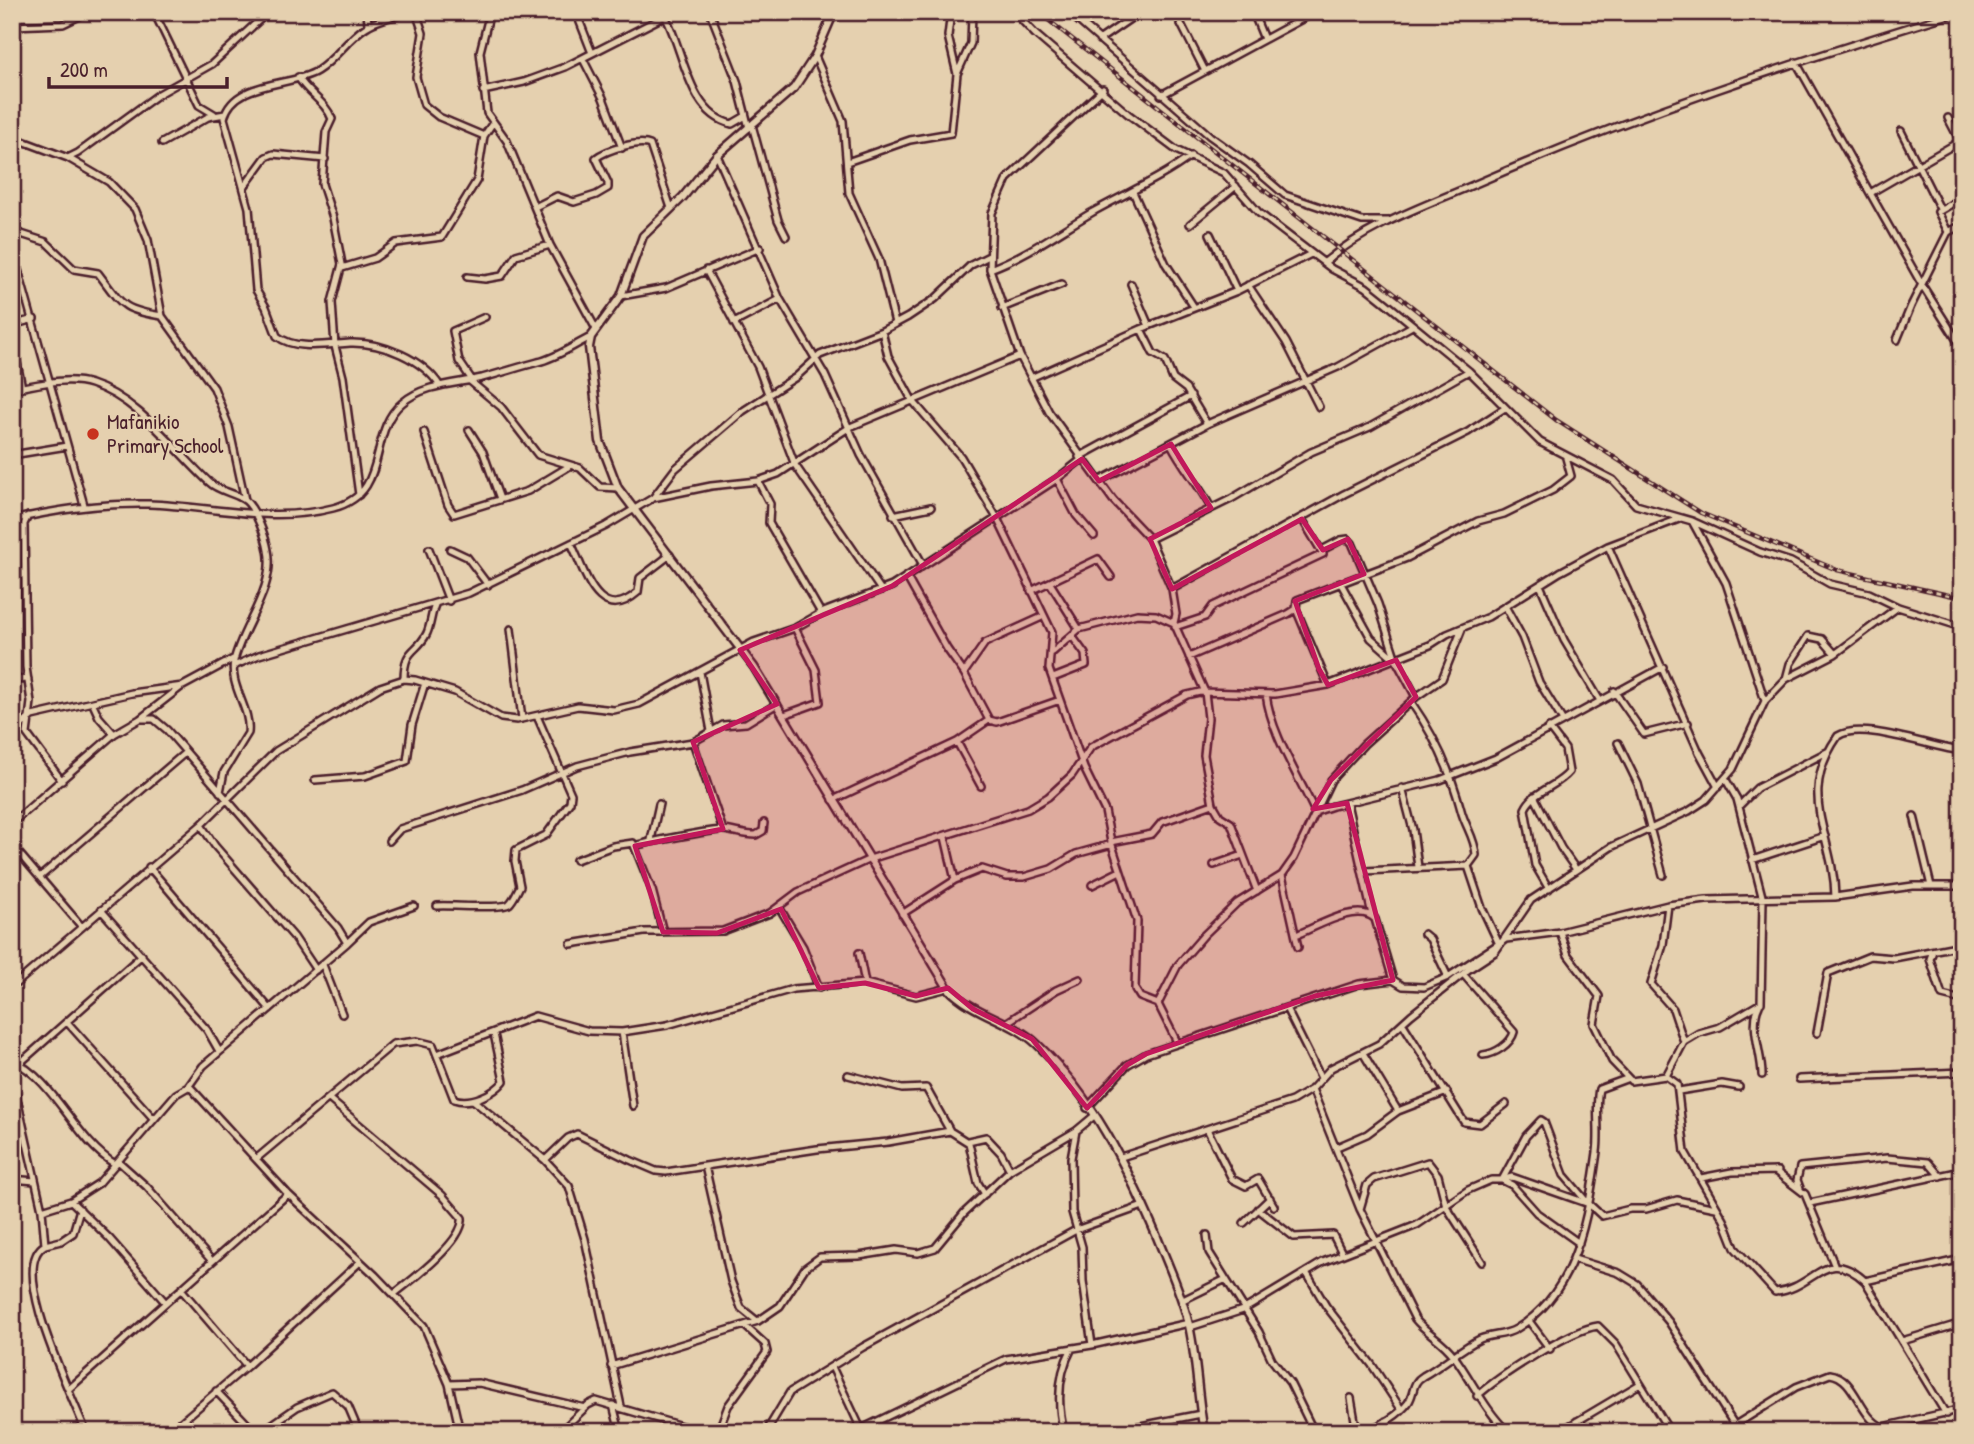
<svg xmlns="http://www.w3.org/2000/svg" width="1974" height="1444" viewBox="0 0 1974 1444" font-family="'Patrick Hand',sans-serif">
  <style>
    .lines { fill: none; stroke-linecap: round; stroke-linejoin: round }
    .minor-casing { stroke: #4a1f2b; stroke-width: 10 }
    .tertiary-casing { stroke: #4a1f2b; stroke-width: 11 }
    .minor { stroke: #e5d0af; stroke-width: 5 }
    .tertiary { stroke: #e5d0af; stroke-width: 6 }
    .rail-casing { stroke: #4a1f2b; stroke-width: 4.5 }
    .rail { stroke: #e5d0af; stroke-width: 2; stroke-dasharray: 5; stroke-linecap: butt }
    .marked { fill: #c2185b; fill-opacity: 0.2; stroke: #c2185b; stroke-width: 5; stroke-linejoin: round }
    .poi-dot { fill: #c8321e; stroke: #e5d0af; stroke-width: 2.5 }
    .labels { text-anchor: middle; stroke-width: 5; stroke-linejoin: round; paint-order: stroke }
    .poi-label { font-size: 21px; fill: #4a1f2b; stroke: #e5d0af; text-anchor: start }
  </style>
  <rect width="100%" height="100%" fill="#e5d0af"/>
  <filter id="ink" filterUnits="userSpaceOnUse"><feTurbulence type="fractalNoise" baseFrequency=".0143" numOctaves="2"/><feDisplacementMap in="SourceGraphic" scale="14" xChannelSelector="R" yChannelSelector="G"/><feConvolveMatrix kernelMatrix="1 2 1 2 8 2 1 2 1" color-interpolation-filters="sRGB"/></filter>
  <g filter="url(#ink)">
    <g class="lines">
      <defs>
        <path id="minor" d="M154 12 199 105 214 114
          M367 12 368 25
          M412 12C398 15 378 19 366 27 347 39 336 59 317 71 291 87 234 80 224 118L249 208 256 290 266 307 277 336C295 351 329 344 350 343 382 342 423 359 440 386
          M416 12 423 33 416 77 424 105 439 117 484 136
          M490 12 480 52 487 113 507 141 550 245 596 329
          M576 12 592 53
          M663 12C684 47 687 114 732 124L744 117
          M710 12 737 81 749 128
          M1014 12 1035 34 1128 114 1176 150 1224 173 1259 213 1332 269 1366 287 1386 303 1469 371 1540 442 1613 480 1636 505 1692 521 1760 552 1791 562 1830 584 1869 593 1898 607 1962 627
          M1068 12 1210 136 1249 164 1285 195 1362 221H1389
          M1175 12 1205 71
          M1253 12 1264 39
          M12 26 63 24 88 12
          M1099 40 1140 12
          M815 56 843 121 849 193 879 259 895 323
          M583 59 603 98 622 148
          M1796 62 1922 285 1962 348
          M957 74 971 43 972 12
          M298 77C307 93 326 102 332 119L326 132 322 184 333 218 342 264 332 302 335 346 343 377 359 495
          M1103 89 1007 179 992 213 990 269 1020 356 1049 412 1113 500 1150 539 1172 589 1176 614 1174 623 1205 692 1208 718 1204 755 1213 804 1220 816 1231 823 1257 891
          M483 91 524 82 565 67 673 12
          M1161 95 1315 12
          M1948 118 1962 145
          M752 125 778 220 786 236
          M1901 131 1940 209
          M12 137 68 158 78 153 159 94 212 64 268 12
          M162 143 208 117 225 114
          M717 155 780 299 825 375 861 455 922 563
          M68 158 109 182 135 209 148 240 162 316 214 388 229 427 245 500
          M847 162 910 140 951 133 957 74 948 36 951 12
          M244 187 266 157 273 154 325 159
          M1133 192 1166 264 1194 307
          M1872 192 1962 140
          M535 207 557 196 574 202 596 195 608 188V183L596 158C606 150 638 140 650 145L671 208
          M1190 224 1236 186
          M12 231 46 242 74 269 98 273C121 303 120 310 162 316
          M1948 232 1938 212 1960 199
          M1210 234 1237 291
          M12 248 84 505
          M1325 262C1369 224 1427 205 1480 182 1636 114 1796 61 1959 12
          M342 268 375 258 396 243 442 237 477 180 484 136 492 124
          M990 269C1027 255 1057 233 1091 213 1124 194 1159 180 1191 156
          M706 270 758 367 795 465 881 590
          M467 277 485 279 502 276 516 255 550 245
          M1131 284 1149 326
          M1248 285 1286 342 1319 407
          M621 296 666 288 760 248
          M1002 308 1062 284
          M734 323 780 299
          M12 325 34 319
          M1141 329 1153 353 1165 360 1173 379 1186 389 1207 424
          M882 331 888 356 912 400 961 457 997 518 1052 632 1049 669 1084 768 1105 811 1111 842 1152 834 1162 822 1213 804
          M12 336 22 388
          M1897 340 1911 306 1948 232 1962 225
          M1033 377 1141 329 1237 291 1311 254
          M472 380 459 361 453 331 485 317
          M470 381 501 407 538 455 580 468 600 487 618 488
          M12 389C37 385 66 376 91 384 139 399 174 450 209 482 219 492 237 493 246 501 256 510 266 538 268 550 276 588 242 626 234 661 229 687 251 708 248 733L224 772 220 792
          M469 430 483 452 500 499
          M424 432 448 505 454 514 528 491 568 467
          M1171 444C1183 467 1199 485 1211 508
          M12 455 67 446
          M1079 457 1191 396
          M1057 479 1076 515 1094 536
          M758 481 770 504 769 523 821 613
          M1099 481 1207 424 1338 367 1412 326
          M653 498 675 469 743 411 796 377 820 355 882 331 908 317 935 299 971 265 989 256
          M893 515 931 507
          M28 516 24 524 26 667 31 702 27 734 62 781
          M12 520C58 509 102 503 149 504 212 506 271 524 333 508 392 493 366 433 402 403 424 384 455 384 482 378 501 373 519 367 538 362 556 358 574 345 591 337
          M1692 521 1726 583 1765 701
          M1150 539 1231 499 1311 452 1370 427 1469 371
          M571 543C585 571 598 627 638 592L640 578 670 555
          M1608 546 1699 752 1718 787
          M429 549 449 601
          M450 549 467 557 488 585
          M1322 550 1341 540 1348 539 1352 543 1378 604 1396 660 1416 697
          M906 576 947 649 964 673
          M1340 582 1371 638 1396 660
          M1050 583 1079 629
          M1540 585 1564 640 1599 699
          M1172 589 1344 494 1468 432 1505 408
          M1031 591 1098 559 1111 577
          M1505 606 1522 637 1539 682 1563 721
          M1296 609 1328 685
          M1042 617 985 643 964 673 989 720 997 722 1060 700
          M1175 627 1205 617 1213 606 1323 554 1302 519
          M511 629 522 719
          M1053 652 1079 629 1137 614 1156 615 1174 623
          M1189 657 1288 614 1296 609 1297 600 1407 558 1478 521 1504 514 1553 490 1571 476 1566 458
          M234 666 259 655 469 593 606 526 653 498 711 486 758 481 778 474 850 427 1020 356
          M700 672 711 731
          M1053 678 1086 665 1085 654 1072 636
          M404 679C404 647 417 654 427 633 431 624 431 614 435 605
          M1786 679 1790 664 1808 636 1822 639 1835 654
          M12 680 28 679
          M1614 691 1644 734 1688 723
          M1266 694C1271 734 1298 775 1315 812L1333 806 1440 780 1496 758 1663 667
          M1411 702C1434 735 1451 772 1461 810 1465 826 1475 838 1476 855L1468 866
          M93 704 99 717 114 734
          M784 715 820 702 816 670 795 628
          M140 719H154L167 730 338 928 347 943 203 1066 188 1087
          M12 733 32 716 132 693 183 686 235 658
          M693 742 723 830
          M957 742 989 720
          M1618 743 1638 784 1663 875
          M315 780 365 776 407 761 412 725 425 683
          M1402 788 1413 830 1418 867
          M1534 796 1561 848 1575 868
          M833 800 957 742 981 786
          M1347 803 1372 915
          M1739 806 1757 788 1829 751
          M1914 816 1931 886
          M12 823 114 734 140 719 181 687
          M201 825 215 846 294 937 316 970
          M945 837 955 880
          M651 840 659 804
          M389 841 400 829 522 790 577 766 630 752 693 742 723 725 746 723 777 704
          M1111 842 1137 921 1135 989 1140 997 1158 1004
          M12 845 82 927
          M635 846C642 843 716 829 723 830 734 831 744 835 756 835L763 831 764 823
          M576 860 613 846 633 843 652 890 663 932
          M1752 860 1825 836
          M1214 865 1243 855
          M149 867 270 1009
          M1364 871 1468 866 1482 908 1498 942
          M1282 875 1298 947
          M41 876 186 752
          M1092 885 1120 871
          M1549 889 1535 865 1525 809C1533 791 1557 787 1569 772L1565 749 1549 728
          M1835 897C1834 833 1795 797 1838 736 1862 720 1932 748 1962 751
          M1668 905 1663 945 1651 984 1673 1009 1684 1042
          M437 906C451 905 502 909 509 904 514 900 517 891 520 886L515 861 516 850 546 835 570 802 571 794 537 716
          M779 907 803 947 819 988
          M101 910 207 1030 219 1051
          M902 914 955 880 982 869 1007 877H1024L1051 869 1076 854 1112 844
          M1560 932 1568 955 1599 996 1594 1024 1612 1061 1631 1081 1666 1076 1677 1084 1685 1152 1724 1220 1735 1248 1775 1292C1815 1289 1825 1244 1865 1281L1946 1414
          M1424 934 1430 939 1448 977
          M1296 935C1315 928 1358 901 1375 919L1393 980
          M347 943 369 922 414 906
          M571 944 644 932 723 931 770 913 798 892 870 859 1028 809 1048 797 1072 775 1091 747 1187 695 1200 692 1275 694 1328 685 1430 645 1447 634 1488 617 1560 572 1608 546 1679 519
          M1933 951 1930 959 1942 995 1962 1000
          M859 953 865 983
          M323 965 342 1014
          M1463 974 1514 1032C1511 1044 1495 1054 1483 1055
          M12 987 201 825 276 751 380 687 404 679 415 680 455 692 501 718 517 720 578 706 614 710 639 704 754 642 795 628 821 613 892 586 1057 479 1082 459
          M1759 1006C1749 1026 1762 1053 1762 1075
          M1287 1010 1321 1078
          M67 1022 153 1118
          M1006 1023 1056 990 1080 979
          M1403 1024 1464 1122 1480 1124 1506 1104
          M622 1032 633 1106
          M1817 1033 1828 973 1870 956 1894 958 1962 945
          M1177 1042 1158 1004 1178 965 1204 935 1237 903 1282 875 1294 858 1331 780 1364 744 1416 697 1442 679 1462 629
          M437 1054 535 1016 589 1031 622 1032 667 1025 793 989 865 983 916 996 948 988
          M12 1060C56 1081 74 1139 115 1164
          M20 1063 142 955
          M848 1075 902 1089 926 1088 950 1131 969 1143 978 1183 985 1194
          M12 1076 42 1210 45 1245C6 1266 74 1399 86 1432
          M1666 1076 1684 1042 1699 1033 1720 1027 1761 1003 1763 900 1737 799 1726 780
          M1799 1079 1962 1072
          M1312 1089 1360 1209 1415 1319C1426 1333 1443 1340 1454 1356 1473 1382 1484 1409 1508 1432
          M1679 1091 1722 1084 1739 1087
          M329 1099 442 1195 462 1218C465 1240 411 1281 394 1294
          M473 1100 545 1160 569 1186 585 1239 621 1406
          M1087 1108 1127 1065 1146 1054 1359 984 1393 980 1403 986 1424 987 1448 977 1506 939 1560 932 1668 905 1706 900 1835 897 1913 886H1962
          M1398 1111 1447 1092
          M1207 1129 1232 1179 1246 1186 1258 1179 1274 1206
          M1076 1131 1071 1158 1072 1212 1082 1247 1083 1281 1092 1345
          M968 1141 986 1137 1001 1153 1010 1170
          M1337 1147 1367 1134 1398 1111 1363 1053
          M1121 1157 1292 1101 1312 1089 1331 1068 1379 1044 1411 1015 1469 969 1495 952 1531 900 1611 847 1689 811 1706 800 1733 769 1765 701 1786 679 1835 654 1898 607
          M256 1159 393 1044 417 1041 433 1045 454 1099C470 1105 494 1094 504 1081L494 1034
          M545 1160 568 1138 577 1134 630 1160 656 1171 666 1172 817 1149 888 1142 950 1131
          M118 1161 147 1187 212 1261
          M705 1166 731 1281 741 1308 757 1321
          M1775 1171 1805 1194 1834 1264
          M1701 1178 1732 1172 1778 1171
          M12 1179 35 1181
          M1502 1180 1512 1177 1589 1204 1602 1216 1630 1209H1646L1677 1200 1716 1208
          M1502 1180 1526 1136 1541 1120 1544 1122 1564 1175 1587 1202
          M1800 1188 1797 1180 1800 1167 1887 1158 1928 1162 1940 1176
          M71 1201 109 1238 165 1302
          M1810 1203 1962 1171
          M1258 1209 1294 1237 1333 1235 1342 1253
          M1360 1209 1367 1185 1374 1179 1428 1162 1438 1175 1446 1206 1482 1262
          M42 1210 71 1201 99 1183 176 1094 188 1087 191 1088 288 1194 375 1275 424 1326 449 1384 460 1432
          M1244 1223 1270 1198
          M1207 1235 1209 1252 1259 1332 1272 1360 1290 1383 1314 1432
          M45 1245 61 1241 73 1233 80 1209
          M1574 1259 1619 1273 1637 1284 1669 1322 1739 1432
          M1306 1272 1326 1306 1372 1365 1401 1409
          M1865 1281 1962 1259
          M181 1289 247 1366
          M1183 1300 1226 1279
          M1529 1321 1550 1349
          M1190 1327 1243 1310 1323 1262 1417 1225 1468 1190 1491 1180H1502L1512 1185 1537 1213 1579 1243
          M1902 1341 1962 1323
          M611 1366 758 1321 780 1306 805 1268 820 1257 859 1256 896 1250 918 1253 935 1248 964 1213 1010 1170 1076 1131 1094 1116
          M832 1367 861 1429
          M449 1384 479 1383 585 1408
          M70 1388 288 1194
          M216 1391 255 1432
          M1477 1396C1498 1377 1571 1329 1598 1326L1616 1344 1670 1432
          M1351 1398 1357 1432
          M613 1405 620 1432
          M1386 1421 1392 1432
          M1577 1421 1583 1432
          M169 1432 247 1366 360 1262
          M261 1432 297 1407 332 1392 348 1406 359 1432
          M560 1432 588 1405 596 1401 702 1432
          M718 1432 728 1406 767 1352 765 1344 745 1326
          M766 1432 790 1392 863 1347 1076 1230 1143 1206
          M855 1432 1006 1359 1092 1345 1189 1323
          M1064 1432C1057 1404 1058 1374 1072 1348
          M1110 1432 1201 1414
          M1364 1432C1379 1426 1398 1416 1408 1403 1415 1393 1411 1383 1423 1376 1443 1365 1461 1348 1480 1339 1492 1334 1504 1336 1516 1329 1577 1293 1588 1216 1597 1152 1600 1132 1595 1104 1599 1089L1626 1079
          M1559 1432 1640 1384
          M1724 1432 1796 1387 1830 1374C1856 1377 1859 1418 1883 1427L1962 1409"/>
        <path id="tertiary" d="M834 12 815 56 794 88 717 155 683 197 643 236 621 296 591 337 589 347 600 441 618 488 754 667 948 988C974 1015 1010 1019 1037 1044 1093 1097 1127 1167 1157 1237 1168 1265 1181 1292 1188 1321 1197 1358 1197 1395 1204 1432"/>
      </defs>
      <use href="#minor" class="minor-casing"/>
      <use href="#tertiary" class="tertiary-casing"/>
      <use href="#minor" class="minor"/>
      <use href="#tertiary" class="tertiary"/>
      <defs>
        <path id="rail" d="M1038 12 1556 420 1701 513 1837 570 1962 598"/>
      </defs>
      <use href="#rail" class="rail-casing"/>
      <use href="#rail" class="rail"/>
    </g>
  </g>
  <path class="marked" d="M1171 444 1211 508 1150 539 1172 589 1302 519 1323 550 1348 539 1364 574 1295 601 1319 669 1328 685 1396 660 1416 697 1331 780 1313 809 1347 803 1393 980 1315 996 1146 1054 1127 1065 1087 1108 1032 1039 973 1009 948 988 916 996 865 983 819 988 781 909 717 933 663 932 635 846 723 829 693 742 777 704 740 650 892 586 1082 459 1099 481Z"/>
  <circle class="poi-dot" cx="93" cy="434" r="7"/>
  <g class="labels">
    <g class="poi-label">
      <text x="107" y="429">Mafanikio<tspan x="107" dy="24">Primary School</tspan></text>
    </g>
  </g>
  <rect width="1974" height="1444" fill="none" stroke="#e5d0af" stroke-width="42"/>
  <rect x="21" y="21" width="1932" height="1402" fill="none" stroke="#4a1f2b" stroke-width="2.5" filter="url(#ink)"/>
  <path d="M49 77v10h178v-10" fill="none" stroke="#4a1f2b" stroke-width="3.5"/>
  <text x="60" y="77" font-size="21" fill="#4a1f2b" stroke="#e5d0af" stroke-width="5" paint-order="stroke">200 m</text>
</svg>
